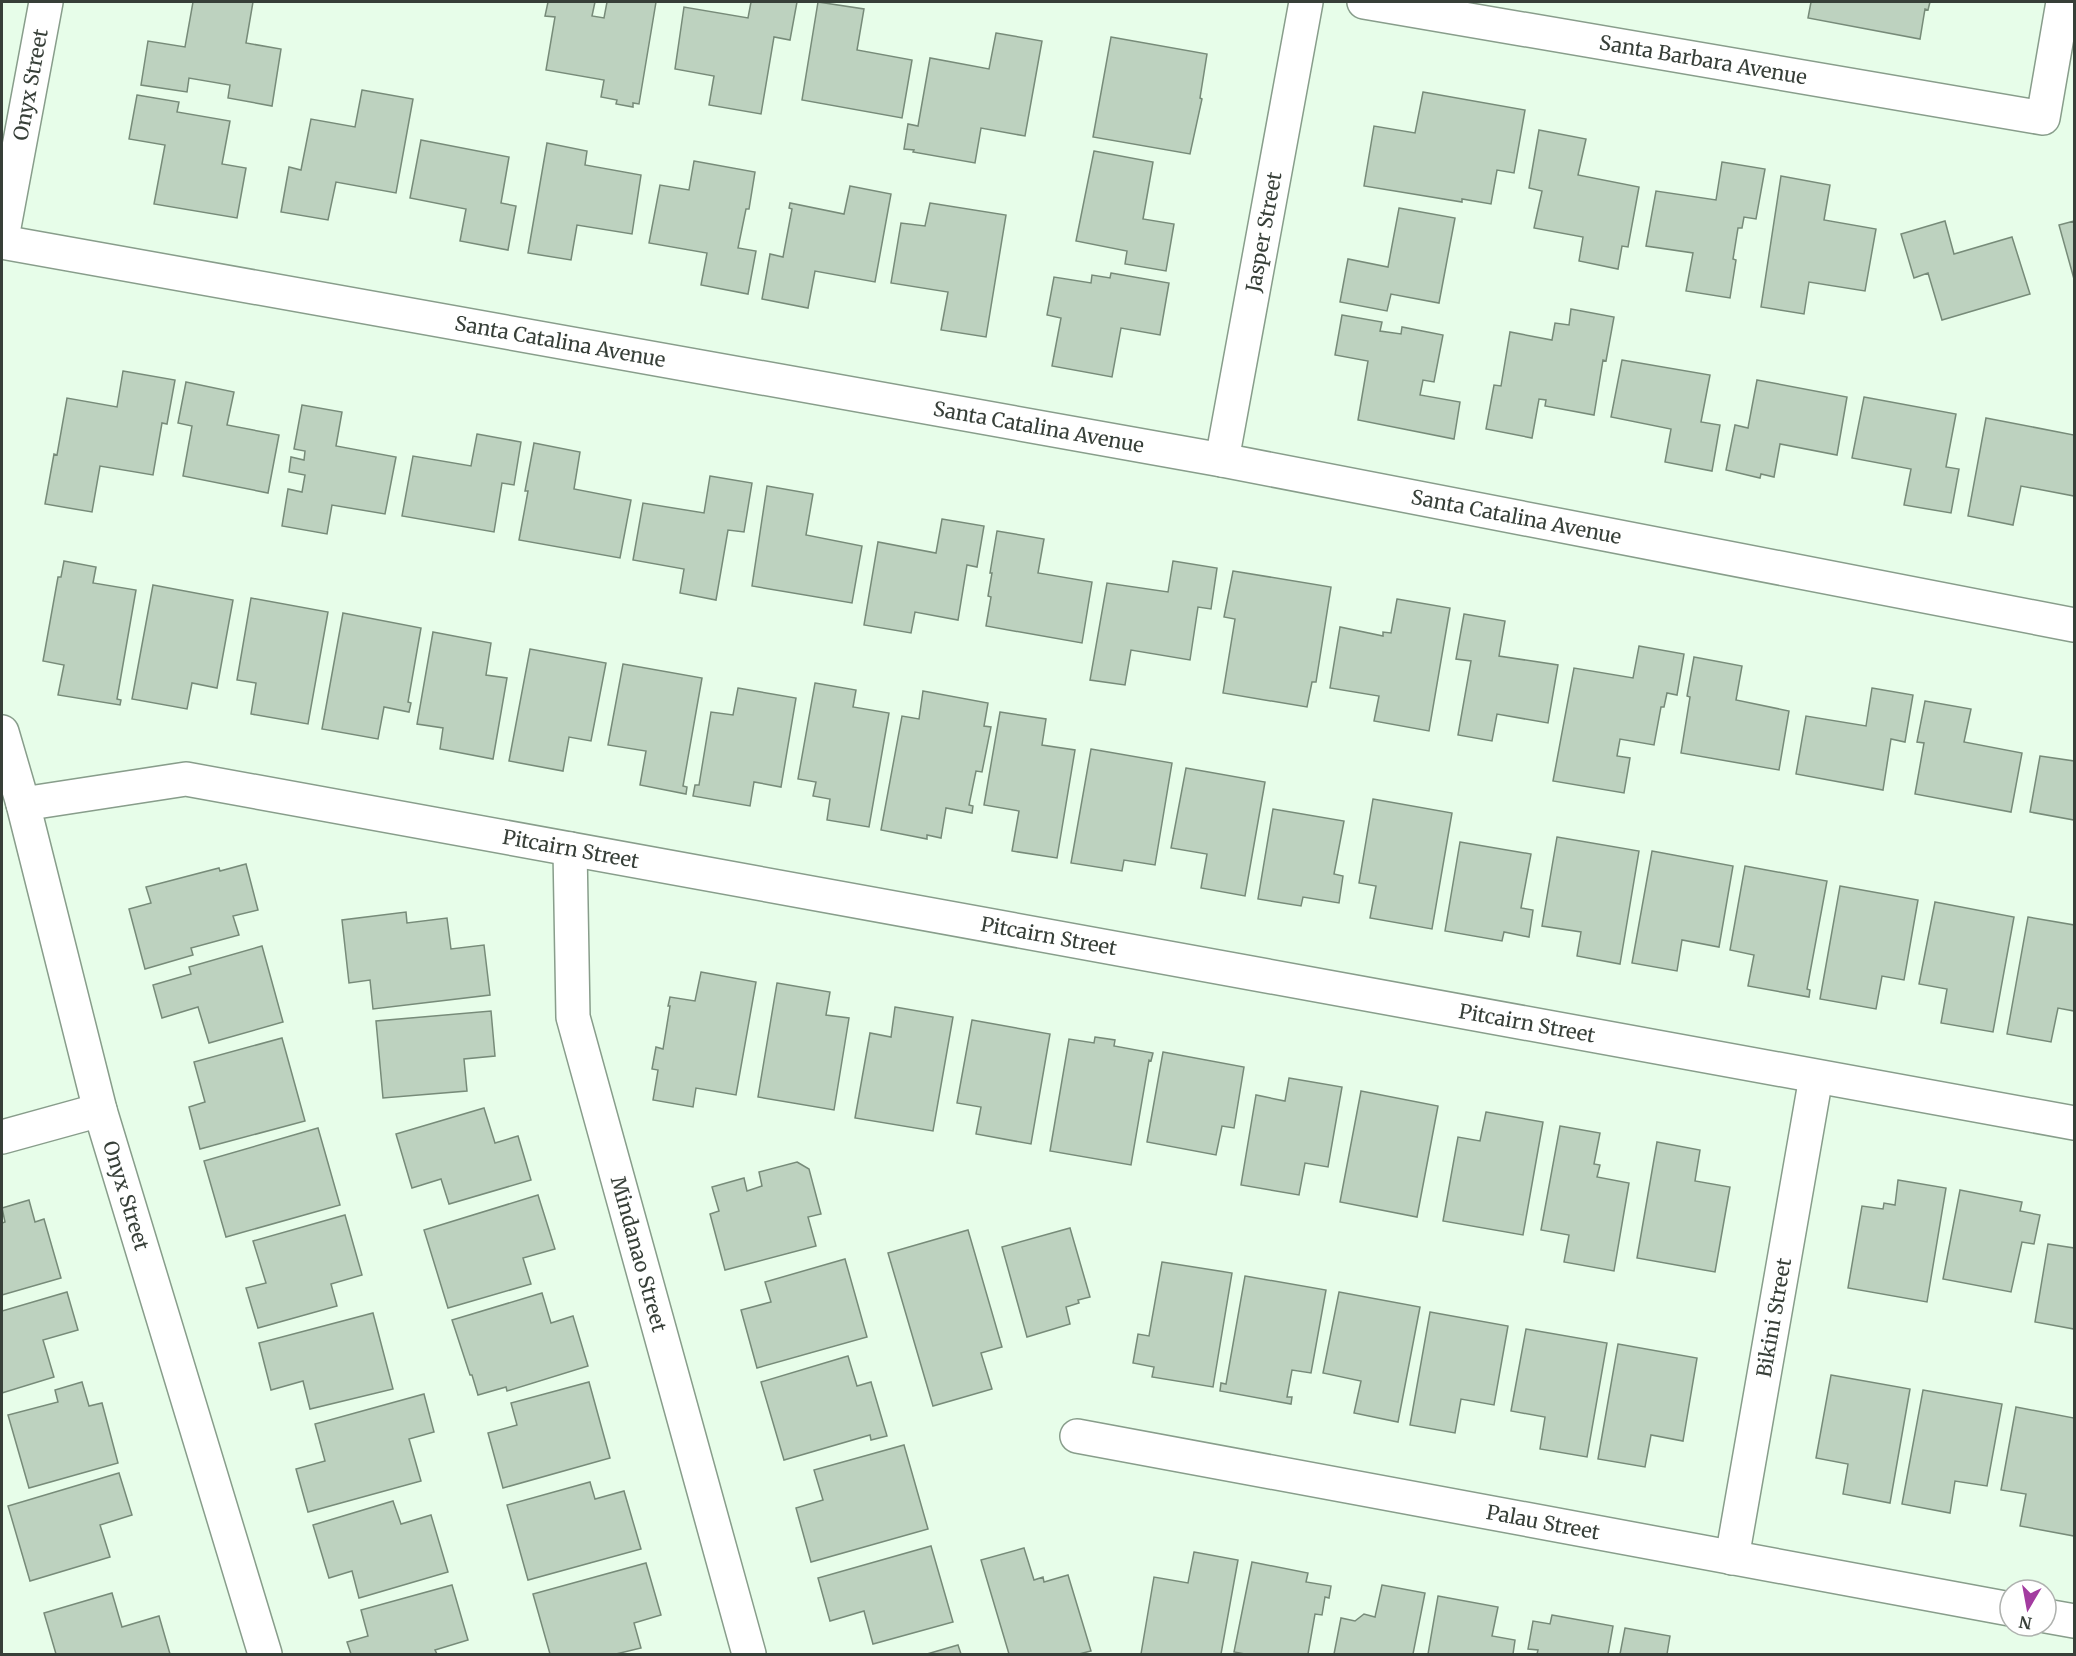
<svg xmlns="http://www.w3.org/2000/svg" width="2076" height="1656" viewBox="0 0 2076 1656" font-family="Merriweather,serif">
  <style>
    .building { fill: #bdd2bf; stroke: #778b79; stroke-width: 1.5 }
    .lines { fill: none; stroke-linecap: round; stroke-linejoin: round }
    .minor-casing { stroke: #889d8b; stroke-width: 36 }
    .minor { stroke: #fff; stroke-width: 33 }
    .labels { text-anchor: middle; stroke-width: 4.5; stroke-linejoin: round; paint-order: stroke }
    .street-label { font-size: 20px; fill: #373f38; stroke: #fff }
  </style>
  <rect width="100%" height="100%" fill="#e7fde9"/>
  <path class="building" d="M193 2H253L246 43 281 49 272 106 228 98 230 85 189 78 187 92 141 85 148 41 185 47Z
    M548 2H595L592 16 604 18 607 2H656L639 104 633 103V107L616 104 617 100 601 97 604 80 546 70 555 17 545 16Z
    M751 2H797L790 40 774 37 761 114 709 105 714 76 675 69 684 7 748 18Z
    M818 2 864 9 857 50 912 60 902 118 802 100Z
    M1811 2H1930L1928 10 1925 9 1920 39 1808 18Z
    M996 33 1042 41 1025 136 981 128 975 163 913 152 914 150 904 149 908 124 918 126 930 58 989 69Z
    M1111 37 1207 54 1200 98 1202 99 1190 154 1093 137Z
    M362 90 413 99 396 193 336 182 328 220 281 212 289 167 301 170 311 119 355 127Z
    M1423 92 1525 110 1514 173 1497 170 1491 204 1462 199V202L1364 186 1374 126 1415 133Z
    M137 95 179 102 177 112 230 121 222 164 246 168 237 218 154 204 165 145 129 139Z
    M1539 130 1586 139 1578 175 1639 187 1628 247 1622 246 1618 269 1579 261 1583 237 1534 228 1542 191 1529 188Z
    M421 140 509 157 501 203 516 206 508 250 460 241 466 209 410 198Z
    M547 143 587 151 585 165 641 175 632 234 577 225 571 260 528 253Z
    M1094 151 1153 162 1143 219 1174 224 1166 271 1125 264 1127 251 1076 241Z
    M694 161 755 172 749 209H746L738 248 756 251 748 294 701 285 707 253 649 243 660 185 689 190Z
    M1722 162 1765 169 1756 219 1744 217 1742 228H1738L1733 259 1736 260 1730 298 1686 291 1693 253 1646 246 1656 191 1716 200Z
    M1781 176 1830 185 1824 220 1876 229 1865 291 1809 282 1804 314 1761 307Z
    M850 186 891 194 875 282 815 271 808 308 762 299 770 254 783 257 792 209 789 208 790 203 844 214Z
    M930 203 1006 215 986 337 941 330 948 292 891 283 901 223 925 226Z
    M1399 208 1455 218 1439 303 1391 294 1387 311 1340 302 1348 259 1388 267Z
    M1945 221 1954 254 2012 237 2030 294 1942 320 1928 273 1914 278 1901 234Z
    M2074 221V279L2059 225Z
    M1111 273 1169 283 1160 335 1121 328 1112 377 1052 366 1061 318 1047 315 1054 277 1091 283 1092 275 1110 278Z
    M1571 309 1614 317 1606 361 1603 360 1594 415 1545 406 1546 400 1539 399 1532 438 1486 429 1494 385 1501 386 1510 332 1552 340 1555 323 1569 325Z
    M1342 315 1382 322 1380 331 1401 334 1402 327 1443 335 1434 382 1423 380 1420 395 1460 402 1454 439 1358 420 1368 361 1335 355Z
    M1622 360 1710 375 1701 422 1720 425 1712 471 1665 462 1671 429 1611 417Z
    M123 371 175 380 167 424 162 423 153 475 100 466 92 512 45 504 54 454 57 455 67 398 117 407Z
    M1757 380 1847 397 1837 455 1780 444 1774 477 1761 474 1760 478 1726 470 1735 425 1748 428Z
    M186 382 234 392 227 425 279 435 268 493 183 476 192 426 178 423Z
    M1864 397 1956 414 1946 467 1959 469 1951 513 1904 505 1911 469 1852 458Z
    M302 405 342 412 336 446 396 457 385 514 332 505 327 534 282 526 288 489 302 492 305 475 289 472 291 457 304 460 305 451 294 449Z
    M1986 418 2074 435V496L2021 486 2013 525 1968 516Z
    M477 434 521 442 514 485 502 483 494 532 402 516 413 456 471 466Z
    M534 443 580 452 574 489 631 500 620 558 519 540 528 491H525Z
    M710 476 752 483 744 532 728 530 716 600 680 593 684 569 633 560 643 503 704 513Z
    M767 486 813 494 806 535 862 546 852 603 752 586Z
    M942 519 984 526 977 567 967 565 958 620 915 612 911 633 864 625 878 542 936 553Z
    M997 531 1044 539 1038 573 1092 582 1082 643 986 626 991 597 988 596 992 573H990Z
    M64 561 96 567 93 583 136 590 117 699 121 700 120 705 58 695 64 665 43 661 58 577H61Z
    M1173 561 1217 568 1211 609 1198 607 1190 660 1131 650 1125 685 1090 680 1107 583 1168 592Z
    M1233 571 1331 587 1316 682H1312L1307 707 1223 693 1235 619 1224 617Z
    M153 585 233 600 217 688 192 683 187 709 132 699Z
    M251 598 328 612 308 724 251 714 256 683 237 680Z
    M1397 599 1450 608 1429 731 1374 721 1379 696 1330 688 1340 627 1383 636V632L1391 633Z
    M343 613 421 628 408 702 411 703 409 712 384 707 378 739 322 729Z
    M1464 614 1505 621 1499 656 1558 665 1548 723 1497 714 1492 741 1458 735 1471 661 1456 659Z
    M433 632 491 643 486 675 507 678 493 759 440 749 443 728 417 724Z
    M1639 646 1684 654 1677 695 1667 693 1664 707H1661L1654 745 1620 739 1617 756 1630 758 1624 793 1553 781 1574 668 1633 678Z
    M530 649 606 663 591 741 569 737 563 771 509 761Z
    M1694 657 1742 666 1736 700 1789 711 1779 770 1681 753 1690 697 1687 696Z
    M623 664 702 678 683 786 687 787 686 794 640 785 646 751 608 745Z
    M815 683 856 690 853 707 889 713 869 827 827 820 830 799 813 796 816 782 798 779Z
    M738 688 796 698 781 787 754 782 750 806 693 796 695 785H699L711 712 733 715Z
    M1872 688 1913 695 1905 742 1891 739 1883 790 1796 774 1806 716 1866 726Z
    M923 691 988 703 984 726 991 727 982 772 976 771 969 805 973 806 972 813 946 808 941 838 927 835V839L881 830 902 716 919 719Z
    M1925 701 1971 709 1964 742 2022 753 2011 812 1915 794 1924 743 1917 742Z
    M1000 712 1046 719 1042 745 1075 750 1057 858 1012 851 1019 811 984 805Z
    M1091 749 1172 763 1155 865 1124 860 1122 871 1071 863Z
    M2040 756 2074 761V820L2030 812Z
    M1186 768 1265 782 1245 896 1201 888 1207 854 1171 848Z
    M1373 799 1452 813 1432 929 1370 918 1376 886 1359 883Z
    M1273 809 1344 821 1334 874 1343 876 1339 903 1303 897 1301 906 1258 899Z
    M1557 837 1639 851 1620 964 1577 956 1581 932 1542 926Z
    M1460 842 1531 854 1521 908 1533 910 1529 937 1504 932 1502 941 1445 931Z
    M1652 851 1733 866 1719 947 1682 940 1677 971 1632 963Z
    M246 864 258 910 233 916 239 935 191 948 193 955 145 969 129 909 151 903 146 887 219 868 220 871Z
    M1745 866 1827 881 1807 989 1810 990 1809 997 1748 986 1754 955 1730 950Z
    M1840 886 1918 900 1904 980 1882 976 1876 1009 1820 999Z
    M1935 902 2014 917 1993 1032 1941 1023 1947 989 1919 984Z
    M406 912 407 923 447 918 451 949 484 945 490 995 373 1009 370 980 349 983 342 920Z
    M2028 917 2074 925V1011L2058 1008 2051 1042 2007 1034Z
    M262 946 283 1022 209 1043 198 1007 162 1018 153 985 191 974 189 967Z
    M701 972 756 982 736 1095 696 1088 693 1107 653 1100 658 1070 652 1069 656 1047 663 1049 670 1006H668L670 997 695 1001Z
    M777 983 830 992 826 1015 849 1018 834 1110 758 1097Z
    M895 1007 953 1017 933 1131 855 1118 870 1033 891 1037Z
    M491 1011 495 1056 464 1059 467 1091 383 1098 376 1021Z
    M972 1020 1050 1034 1031 1144 976 1134 981 1107 957 1103Z
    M1095 1037 1115 1040 1114 1046 1153 1053 1151 1061 1149 1060 1131 1165 1050 1151 1069 1039 1094 1043Z
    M282 1038 305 1121 200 1149 189 1107 205 1102 194 1062Z
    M1163 1052 1244 1067 1234 1128 1222 1126 1216 1155 1147 1142Z
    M1289 1078 1342 1087 1328 1167 1305 1163 1299 1195 1241 1185 1256 1095 1285 1101Z
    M1361 1091 1438 1106 1417 1217 1340 1202Z
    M484 1108 495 1143 518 1136 531 1180 449 1204 441 1179 412 1188 396 1134Z
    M1486 1112 1543 1122 1523 1235 1443 1221 1458 1137 1480 1141Z
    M1560 1126 1600 1133 1594 1164 1600 1165 1597 1177 1629 1183 1614 1271 1564 1262 1569 1235 1541 1230Z
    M318 1128 340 1205 226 1237 204 1161Z
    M1657 1142 1700 1150 1695 1181 1730 1187 1715 1272 1637 1258Z
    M797 1162 809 1169 821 1214 808 1217 816 1246 725 1270 710 1214 719 1211 712 1187 744 1178 747 1191 762 1186 759 1172Z
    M1898 1180 1946 1188 1927 1302 1848 1288 1862 1206 1883 1209 1884 1203 1895 1205Z
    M1960 1190 2022 1202 2020 1211 2040 1215 2034 1244 2022 1242 2011 1292 1943 1279Z
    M538 1195 555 1249 523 1258 531 1284 448 1308 424 1230Z
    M29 1200 35 1222 44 1219 61 1278 2 1295V1223L5 1222 2 1208Z
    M345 1215 362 1275 331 1284 337 1306 258 1328 246 1288 266 1283 253 1241Z
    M1070 1228 1090 1297 1078 1300 1079 1303 1066 1307 1070 1324 1027 1337 1002 1247Z
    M968 1230 1002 1347 981 1353 992 1389 933 1406 888 1253Z
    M2048 1244 2074 1248V1329L2035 1322Z
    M845 1259 867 1337 757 1368 741 1310 771 1302 765 1282Z
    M1162 1262 1232 1273 1213 1387 1152 1377 1154 1367 1133 1363 1138 1334 1149 1336Z
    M1245 1276 1326 1290 1311 1373 1292 1370 1287 1397H1292L1291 1404 1220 1391 1221 1383 1226 1384Z
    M67 1292 78 1330 43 1340 54 1377 2 1393V1311Z
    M1339 1292 1420 1307 1398 1422 1354 1413 1361 1381 1323 1373Z
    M542 1293 551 1323 573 1316 588 1366 507 1391 506 1387 478 1395 472 1375H470L452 1320Z
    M1430 1312 1508 1326 1494 1405 1461 1399 1455 1433 1410 1425Z
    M373 1313 393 1389 310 1409 303 1381 271 1390 259 1343Z
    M1526 1329 1607 1343 1587 1457 1540 1449 1545 1417 1511 1411Z
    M1618 1344 1697 1358 1683 1441 1651 1435 1645 1467 1598 1459Z
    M848 1356 857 1386 871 1382 887 1436 871 1440 870 1435 784 1460 761 1382Z
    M1831 1375 1910 1389 1890 1503 1843 1494 1848 1464 1816 1458Z
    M82 1382 89 1406 102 1403 118 1463 29 1488 8 1415 58 1402 55 1390Z
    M589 1382 610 1458 503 1488 488 1433 517 1425 511 1403Z
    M1923 1390 2002 1404 1987 1486 1955 1481 1950 1513 1902 1504Z
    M424 1394 434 1432 409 1439 421 1481 308 1512 296 1469 325 1461 315 1424Z
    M2016 1407 2074 1418V1536L2020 1526 2026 1494 2001 1490Z
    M904 1445 928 1529 811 1562 796 1508 823 1500 814 1470Z
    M119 1473 132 1515 100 1525 110 1557 30 1581 8 1506Z
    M590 1482 595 1499 624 1491 641 1549 528 1580 507 1505Z
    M393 1501 401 1524 431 1515 448 1572 359 1598 352 1571 329 1578 313 1525Z
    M931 1546 953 1622 873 1644 864 1611 830 1621 818 1578Z
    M1024 1548 1034 1580 1043 1577 1044 1582 1068 1575 1091 1651 1079 1654H1009L981 1560Z
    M1194 1552 1238 1560 1221 1654H1141L1154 1577 1188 1583Z
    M1252 1562 1308 1573 1306 1582 1331 1586 1329 1598 1325 1597 1322 1615 1315 1614 1308 1654H1245L1234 1652Z
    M646 1563 661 1615 634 1623 641 1648 616 1654H550L533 1594Z
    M452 1585 468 1640 435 1650 437 1654H351L347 1642 368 1636 361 1610Z
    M1382 1585 1425 1593 1413 1654H1334L1341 1618 1355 1621 1364 1614 1375 1617Z
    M112 1593 122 1627 159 1616 170 1654H56L44 1613Z
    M1438 1596 1498 1607 1492 1636 1515 1640 1513 1654H1428Z
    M1552 1615 1613 1626 1608 1654H1537L1538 1650 1528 1649 1533 1621 1550 1624Z
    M1625 1628 1670 1636 1667 1654H1620Z
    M958 1645 961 1654H927Z"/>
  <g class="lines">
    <defs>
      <g id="minor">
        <path id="s1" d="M1364 2 2043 118 2063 2"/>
        <path id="s2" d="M2 238 46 2"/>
        <path id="s3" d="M2 242 1222 460 2074 625"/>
        <path id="s4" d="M1222 460 1306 2"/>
        <path id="s5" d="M2 732 23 804 100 1110 265 1654"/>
        <path id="s6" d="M23 804 186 779 2074 1123"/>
        <path id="s7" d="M570 849 573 1017 749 1654"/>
        <path d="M2 1137 100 1110"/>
        <path id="s8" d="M1077 1436 2010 1609"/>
        <path id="s9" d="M1732 1558 1816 1077"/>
        <path d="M2046 1616 2074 1621"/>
      </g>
    </defs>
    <use href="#minor" class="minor-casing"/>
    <use href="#minor" class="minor"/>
  </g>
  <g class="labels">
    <g class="street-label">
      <text dy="7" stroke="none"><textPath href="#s1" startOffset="344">Santa Barbara Avenue</textPath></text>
      <text dy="7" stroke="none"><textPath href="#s2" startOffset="156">Onyx Street</textPath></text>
      <text dy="7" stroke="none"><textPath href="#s4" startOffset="232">Jasper Street</textPath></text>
      <text dy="7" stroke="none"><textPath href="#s3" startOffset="567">Santa Catalina Avenue</textPath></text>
      <text dy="7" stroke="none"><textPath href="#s3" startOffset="1053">Santa Catalina Avenue</textPath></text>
      <text dy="7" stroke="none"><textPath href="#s3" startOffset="1539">Santa Catalina Avenue</textPath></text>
      <text dy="7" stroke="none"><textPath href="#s6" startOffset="556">Pitcairn Street</textPath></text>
      <text dy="7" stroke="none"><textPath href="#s6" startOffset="1042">Pitcairn Street</textPath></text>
      <text dy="7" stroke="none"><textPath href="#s6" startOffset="1528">Pitcairn Street</textPath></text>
      <text dy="7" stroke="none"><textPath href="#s5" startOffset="480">Onyx Street</textPath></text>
      <text dy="7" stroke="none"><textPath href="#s7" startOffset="414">Mindanao Street</textPath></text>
      <text dy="7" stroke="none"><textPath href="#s9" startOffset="244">Bikini Street</textPath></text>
      <text dy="7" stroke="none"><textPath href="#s8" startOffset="474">Palau Street</textPath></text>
    </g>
  </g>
  <rect width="2076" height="1656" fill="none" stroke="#373f38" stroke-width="6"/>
  <g transform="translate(2028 1608) rotate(190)"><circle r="28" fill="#ffffff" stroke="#afb2af" stroke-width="1.5"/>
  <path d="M0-4.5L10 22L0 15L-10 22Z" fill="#a33ca0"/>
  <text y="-9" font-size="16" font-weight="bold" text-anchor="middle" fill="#373f38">N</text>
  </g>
</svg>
